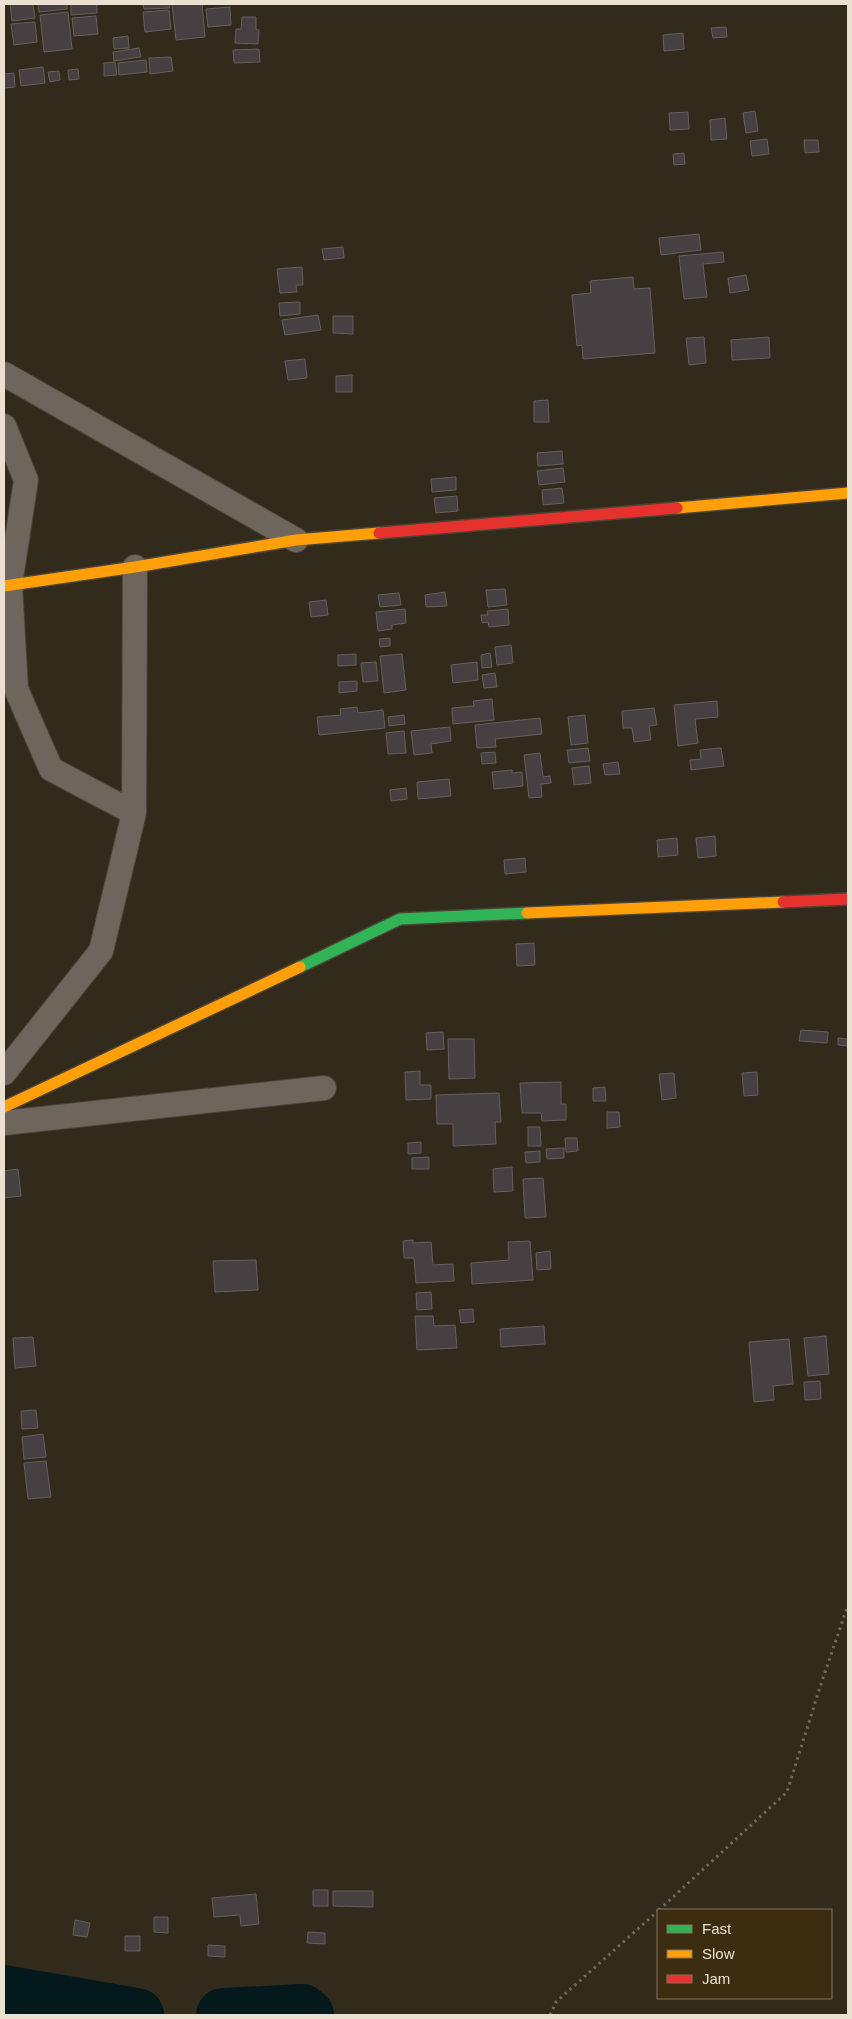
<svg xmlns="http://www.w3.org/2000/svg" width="852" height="2019" viewBox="0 0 852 2019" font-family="Helvetica,sans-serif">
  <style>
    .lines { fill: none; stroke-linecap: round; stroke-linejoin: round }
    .river { stroke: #04191c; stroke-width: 54 }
    .building { fill: #474043; stroke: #655f5f }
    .street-casing { stroke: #4c4438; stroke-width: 26 }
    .fast-casing { stroke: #4c4438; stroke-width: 14 }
    .slow-casing { stroke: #4c4438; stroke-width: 14 }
    .jam-casing { stroke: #4c4438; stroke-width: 14 }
    .path { stroke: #6e685e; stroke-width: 3; stroke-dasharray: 2.5 4; stroke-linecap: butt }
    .street { stroke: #6e665c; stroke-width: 24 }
    .fast { stroke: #30b455; stroke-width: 11 }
    .slow { stroke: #ff9f0a; stroke-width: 11 }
    .jam { stroke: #e5322d; stroke-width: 11 }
  </style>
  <rect width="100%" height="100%" fill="#322a1b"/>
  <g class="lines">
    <path class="river" d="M4 1992 137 2015
      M223 2015 302 2011 307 2015"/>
  </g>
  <path class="building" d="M10 4H33L35 18 12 21Z
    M38 4H67V9L39 12Z
    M71 4H97V13L71 15Z
    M143 4H169L170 8 144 9Z
    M172 4H202L205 37 176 40Z
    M230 7 231 25 208 27 206 9Z
    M169 10 171 29 145 32 143 12Z
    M68 12 72 49 44 52 40 15Z
    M96 16 98 34 74 36 72 18Z
    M242 17H256V29L259 30 258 44 235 43 236 29H241Z
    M35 22 37 42 14 45 11 24Z
    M726 27 727 37 713 38 711 28Z
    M683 33 684 49 664 51 663 35Z
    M128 36 129 48 114 49 113 38Z
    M139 48 141 57 114 61 113 52Z
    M259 49 260 62 234 63 233 50Z
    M171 57 173 71 150 74 149 58Z
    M146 60 147 72 119 75 118 63Z
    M115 62 117 75 104 76V63Z
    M43 67 45 83 21 86 19 70Z
    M78 69 79 79 69 80 68 70Z
    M59 71 60 80 50 82 48 72Z
    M14 73 15 87 4 88V74Z
    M755 111 758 131 746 133 743 113Z
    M688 112 689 129 670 130 669 113Z
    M725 118 727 139 711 140 710 120Z
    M767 139 769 154 752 156 750 141Z
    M804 140H818L819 152 805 153Z
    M684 153 685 164 674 165 673 154Z
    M699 234 701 250 661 255 659 238Z
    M343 247 344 258 324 260 322 249Z
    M723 252 724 262 703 264 707 297 684 299 679 256Z
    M302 267 303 285H296L297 292 280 293 277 269Z
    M746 275 749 290 730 293 728 278Z
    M633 277 634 289 650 288 655 353 583 359 582 345 577 346 572 295 591 293 590 281Z
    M300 302V314L280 316 279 303Z
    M318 315 321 330 285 335 282 320Z
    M333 316H353V334L333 333Z
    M704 337 706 363 689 365 686 338Z
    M769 337 770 358 732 360 731 340Z
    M305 359 307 378 288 380 285 361Z
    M352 375V392H336V376Z
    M548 400 549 422H534V401Z
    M562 451 563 464 538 466 537 453Z
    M563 468 565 482 539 485 537 471Z
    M456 477V490L432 492 431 479Z
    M562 488 564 503 543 505 542 490Z
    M457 496 458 511 436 513 434 498Z
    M505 589 507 605 488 607 486 590Z
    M445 592 447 606 426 607 425 595Z
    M399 593 401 605 380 607 378 595Z
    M326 600 328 615 311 617 309 602Z
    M405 609 406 623 392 625V629L378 631 376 612Z
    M508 609 509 625 489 627 488 622 482 623 481 615H488L487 611Z
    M390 638V646L380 647 379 639Z
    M511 645 513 663 497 665 495 647Z
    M490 653 492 667 482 668 481 655Z
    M356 654V665L338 666V655Z
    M402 654 406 690 384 693 380 656Z
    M376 662 378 681 363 682 361 663Z
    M477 662 478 680 453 683 451 665Z
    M495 673 497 687 484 688 482 675Z
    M357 681V691L339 693V682Z
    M492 699 494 720 453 724 452 708 474 706 473 701Z
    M717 701 718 717 695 719 698 743 678 746 674 705Z
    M357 707 358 713 383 710 385 728 319 735 317 717 341 715 340 709Z
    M654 708 657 725 649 726 651 740 634 742 632 728H623L622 711Z
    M404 715 405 724 389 726 388 717Z
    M585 715 588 743 571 745 568 717Z
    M540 718 542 734 495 739 496 747 477 748 475 725Z
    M450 727 451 741 431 744 432 753 414 755 411 731Z
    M404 731 406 753 388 754 386 733Z
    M588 748 590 761 569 763 567 750Z
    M721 748 724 766 691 770 690 760 701 759 700 750Z
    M495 752 496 763 482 764 481 753Z
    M540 753 543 777 550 776 551 783 541 784 542 797 529 798 524 755Z
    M618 762 620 774 605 775 603 764Z
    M589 766 591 783 574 785 572 768Z
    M512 770V773L522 772 523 786 494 789 492 772Z
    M449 779 451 796 418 799 417 782Z
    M406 788 407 799 391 801 390 790Z
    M715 836 716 856 698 858 696 838Z
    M677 838 678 855 658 857 657 840Z
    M525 858 526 872 505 874 504 860Z
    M534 943 535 965 517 966 516 944Z
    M801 1030 828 1032 827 1043 799 1041Z
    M443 1032 444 1049 427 1050 426 1033Z
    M838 1038 848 1039V1046L838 1045Z
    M448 1039H474L475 1078 449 1079Z
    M420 1071V1085H431V1099L406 1100 405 1072Z
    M757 1072 758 1095 744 1096 742 1073Z
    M674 1073 676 1098 662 1100 659 1074Z
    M561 1082V1104H566V1120L542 1121 541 1113H522L520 1083Z
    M605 1087 606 1101H593V1088Z
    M499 1093 501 1122H495L496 1144 453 1146V1124H437L436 1095Z
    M607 1112H619L620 1127 607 1128Z
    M528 1127H540L541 1146H528Z
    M565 1138H577L578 1151 566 1152Z
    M421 1142V1153L408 1154V1143Z
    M564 1148V1158L547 1159 546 1149Z
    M540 1151V1162L526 1163 525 1152Z
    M429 1157V1169H412V1158Z
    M512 1167 513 1191 494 1192 493 1169Z
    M18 1169 21 1196 4 1198V1171Z
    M543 1178 546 1217 525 1218 523 1179Z
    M413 1240V1243L431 1242 433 1265 453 1264 454 1281 416 1283 414 1258H404L403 1241Z
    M530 1241 533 1280 472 1284 471 1263 509 1260 508 1242Z
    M550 1251 551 1269 537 1270 536 1253Z
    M256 1260 258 1290 215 1292 213 1261Z
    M431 1292 432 1309 417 1310 416 1293Z
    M473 1309 474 1322 461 1323 459 1310Z
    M415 1316H433L434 1326 455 1325 457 1348 417 1350Z
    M544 1326 545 1344 501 1347 500 1329Z
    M826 1336 829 1374 808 1376 804 1338Z
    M33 1337 36 1366 15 1368 13 1338Z
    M789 1339 793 1384 773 1386 774 1400 754 1402 749 1342Z
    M820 1381 821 1399 805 1400 804 1382Z
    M36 1410 38 1428 22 1429 21 1411Z
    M43 1434 46 1457 24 1459 22 1437Z
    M46 1461 51 1497 28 1499 24 1463Z
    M313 1890H328V1906H313Z
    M333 1891H373V1907L333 1906Z
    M256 1894 259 1924 241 1926 240 1915 214 1917 212 1898Z
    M154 1917H168V1933L154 1932Z
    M75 1920 90 1923 87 1937 73 1935Z
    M308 1932 325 1933V1944L307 1943Z
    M125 1936H140V1951H125Z
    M208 1945 225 1946V1957L208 1956Z"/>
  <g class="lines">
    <defs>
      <path id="street" d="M4 374 296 540
        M4 426 26 480 10 585 16 689 51 769 134 813
        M4 1073 101 951 134 813 135 567
        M4 1123 324 1088"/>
      <path id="fast" d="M300 967 400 919 527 913"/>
      <path id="slow" d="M677 508 848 493
        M4 586 135 567 296 540 379 533
        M527 913 783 902
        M4 1107 300 967"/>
      <path id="jam" d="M379 533 677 508
        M783 902 848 899"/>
    </defs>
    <use href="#street" class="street-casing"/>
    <use href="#fast" class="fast-casing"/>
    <use href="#slow" class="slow-casing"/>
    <use href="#jam" class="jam-casing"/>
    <path class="path" d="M659 1910 787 1792 821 1684 848 1605
      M550 2015 556 2002 658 1911"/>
    <use href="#street" class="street"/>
    <use href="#fast" class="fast"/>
    <use href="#slow" class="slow"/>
    <use href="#jam" class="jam"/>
  </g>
  <rect width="852" height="2019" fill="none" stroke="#ebe1d1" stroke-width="10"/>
  <rect x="657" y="1909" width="175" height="90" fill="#3c2d11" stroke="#82755e"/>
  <rect x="667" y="1925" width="25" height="8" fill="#30b455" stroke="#82755e"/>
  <text x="702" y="1934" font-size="15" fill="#ebe1d1">Fast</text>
  <rect x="667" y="1950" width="25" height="8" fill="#ff9f0a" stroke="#82755e"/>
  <text x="702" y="1959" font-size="15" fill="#ebe1d1">Slow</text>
  <rect x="667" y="1975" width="25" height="8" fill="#e5322d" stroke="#82755e"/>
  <text x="702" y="1984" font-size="15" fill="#ebe1d1">Jam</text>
</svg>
